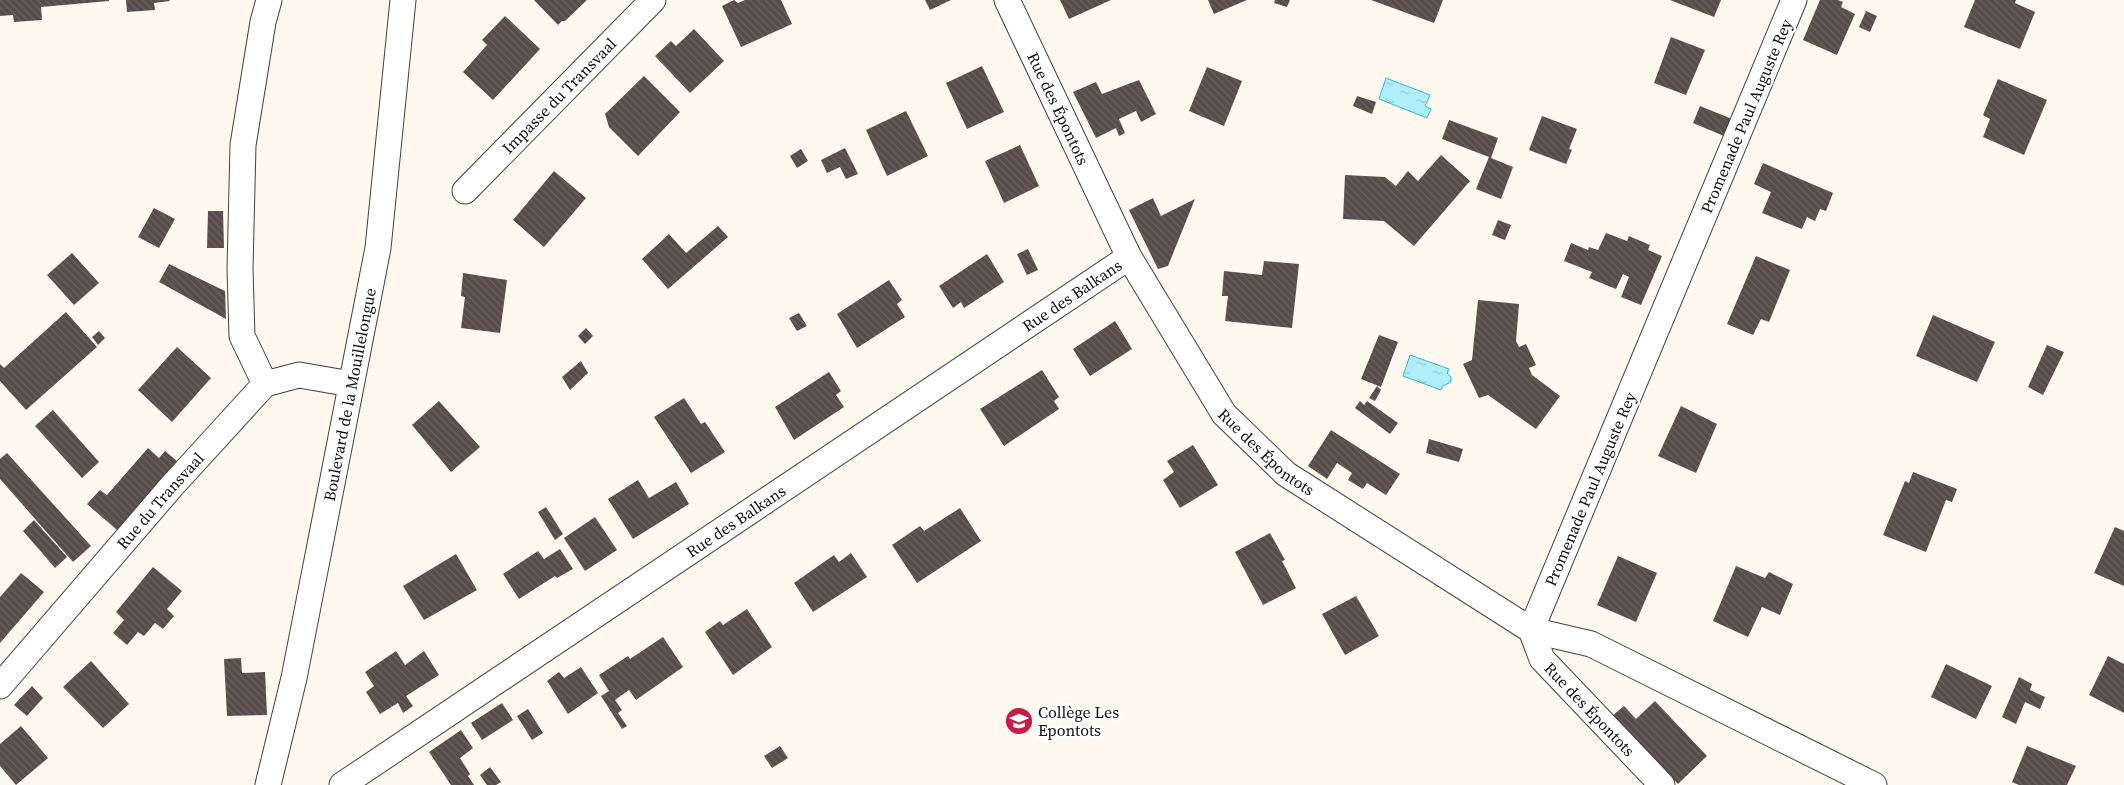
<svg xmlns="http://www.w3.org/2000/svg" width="2124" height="785" viewBox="0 0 2124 785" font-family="'Source Serif 4',serif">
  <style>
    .water { fill: url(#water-ripples); stroke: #32b7d6 }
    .building { fill: url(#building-back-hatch) }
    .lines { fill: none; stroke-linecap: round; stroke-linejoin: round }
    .minor-casing { stroke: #414141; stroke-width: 27 }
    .minor { stroke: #fff; stroke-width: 25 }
    .labels { text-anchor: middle; stroke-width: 5; stroke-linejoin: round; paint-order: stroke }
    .street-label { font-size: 16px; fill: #0e0e0e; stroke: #fff }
    .poi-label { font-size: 16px; fill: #0e0e0e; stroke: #fff; text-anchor: start }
  </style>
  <defs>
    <pattern id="water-ripples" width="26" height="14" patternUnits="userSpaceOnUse" patternTransform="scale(1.25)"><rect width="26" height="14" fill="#b0eefa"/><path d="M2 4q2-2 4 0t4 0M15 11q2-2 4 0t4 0" fill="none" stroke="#96cbd5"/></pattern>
    <pattern id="building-back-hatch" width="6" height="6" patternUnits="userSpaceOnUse" patternTransform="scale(1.25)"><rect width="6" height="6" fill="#574c49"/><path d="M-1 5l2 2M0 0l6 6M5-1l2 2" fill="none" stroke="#6a615f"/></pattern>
  </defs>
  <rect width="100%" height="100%" fill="#fff8ef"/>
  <path class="water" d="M1386 78 1430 95 1425 106 1431 109 1427 118 1379 99Z
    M1410 355 1449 369 1447 373 1451 377V382L1443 386 1441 390 1403 376Z"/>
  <path class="building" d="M0 0H109V1L41 7 42 20 14 22 13 15 0 16Z
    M126 0H169L170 1 154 3 155 10 127 12Z
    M534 0H587L565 21H562L558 25Z
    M734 0 738 3 745 0H781L792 24 741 47 722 6Z
    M925 0H951L930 10Z
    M1060 0H1111L1069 19Z
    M1208 0H1247L1214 14Z
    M1275 0H1290L1287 7 1274 3Z
    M1371 0H1443L1434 23Z
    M1670 0H1721L1714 17Z
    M1820 0H1838L1843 2 1841 7 1855 14 1837 55 1803 40Z
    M1975 0H2016L2015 3 2035 12 2020 49 1964 27Z
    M1866 11 1877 16 1870 32 1859 27Z
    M505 16 540 49 493 100 463 72 487 45 482 40Z
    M694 29 724 61 690 93 655 56 671 41 676 46Z
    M1671 37 1705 50 1686 95 1654 83Z
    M982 66 1004 112 967 129 946 83Z
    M1207 67 1242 81 1224 126 1189 111Z
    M644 76 680 112 638 156 609 127 605 114Z
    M1998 79 2047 100 2024 155 1983 137 1990 119 1983 115Z
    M1139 80 1156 114 1141 122 1136 111 1119 119 1125 133 1119 136 1116 128 1096 138 1073 92 1096 82 1102 94Z
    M1357 96 1376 102 1372 114 1353 106Z
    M1700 106 1732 119 1724 136 1693 123Z
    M906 111 928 156 887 176 866 130Z
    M1542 116 1577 129 1569 149 1572 150 1566 164 1529 150Z
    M1449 120 1498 138 1491 158 1513 167 1501 199 1476 189 1489 157 1442 139Z
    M1020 145 1039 186 1004 203 985 161Z
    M845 148 858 174 846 179 840 167 827 173 821 160Z
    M801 149 808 161 797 168 790 156Z
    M1441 155 1470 181 1414 246 1384 221 1343 219 1345 175 1385 177 1396 186 1408 171 1418 181Z
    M1763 163 1833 193 1826 211 1820 209 1815 221 1807 217 1802 229 1762 213 1771 192 1754 184Z
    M554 171 586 198 544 247 513 220Z
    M1153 198 1161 216 1195 199 1168 266 1158 269 1129 210Z
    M154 208 175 219 159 248 138 237Z
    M208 211H223L224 248H207Z
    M1498 220 1511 225 1505 240 1492 235Z
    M718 226 728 237 668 289 642 259 669 234 686 253Z
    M1606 233 1627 241 1629 236 1650 245 1648 250 1662 256 1641 305 1621 297 1629 277 1623 274 1616 289 1589 278 1592 272 1564 261 1571 243 1588 250 1589 247 1598 250Z
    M1028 249 1038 270 1027 275 1017 254Z
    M72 253 99 283 74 305 47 275Z
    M987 254 1004 282 964 308 961 302 953 308 939 286Z
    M1756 256 1790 270 1769 322 1761 319 1753 335 1727 324Z
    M1264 261 1299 264 1292 328 1225 321 1228 296H1222L1224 271 1262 275Z
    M169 264 225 291 226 319 159 282Z
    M463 273 507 280 500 333 461 328 465 297 461 296Z
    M889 280 902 300 897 304 905 317 857 348 837 314Z
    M1478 300 1519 304 1516 341 1519 347 1526 344 1536 365 1529 368 1532 375 1560 396 1536 429 1488 395 1479 398 1463 364 1472 360Z
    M66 312 97 347 26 410 0 381V364L4 368Z
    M799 313 807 326 797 331 789 318Z
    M1933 315 1995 342 1977 382 1916 356Z
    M1115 321 1132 349 1090 376 1073 349Z
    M586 328 593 336 585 344 578 336Z
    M99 331 105 338 98 345 92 337Z
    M1379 335 1398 342 1381 387 1361 379Z
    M2047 345 2064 352 2043 395 2028 387Z
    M177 347 211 378 172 422 138 390Z
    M581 361 588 373 570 390 562 377Z
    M1042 370 1059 397 1054 401 1059 409 1004 446 980 409Z
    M829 372 841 391 836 395 844 407 794 440 775 407Z
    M1377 386 1381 390 1375 401 1369 398Z
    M684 398 701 424 705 422 725 452 691 473 654 417Z
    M439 401 480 447 451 472 412 425Z
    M1360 401 1364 405 1367 401 1398 423 1390 434 1355 408Z
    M1681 406 1717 424 1696 473 1658 456Z
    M53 410 99 462 82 478 35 426Z
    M1331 430 1400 474 1386 495 1367 483 1363 489 1348 480 1352 473 1337 463 1327 479 1308 466Z
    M1429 439 1463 449 1459 462 1426 453Z
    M1193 445 1218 485 1180 508 1163 480 1174 472 1167 461Z
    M148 448 159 458 165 451 177 461 117 530 87 504 100 490 107 495Z
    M7 453 91 546 73 562 0 479V459Z
    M1913 472 1957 489 1952 502 1946 500 1926 552 1883 535 1905 481 1909 483Z
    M638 480 649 498 676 482 689 504 633 539 608 499Z
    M546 507 563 534 555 540 538 512Z
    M960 508 981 541 917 583 892 545 920 526 924 531Z
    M595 517 617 550 585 571 564 538Z
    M34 520 67 557 55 568 23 531Z
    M2115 527 2124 531V586L2094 573Z
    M1270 533 1285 560 1282 561 1296 588 1263 605 1235 552Z
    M560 549 573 569 557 578 555 576 519 599 503 574 538 551 544 559Z
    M851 553 867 577 813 612 794 583 834 555 839 562Z
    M456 554 477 590 424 620 403 586Z
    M1618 556 1657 573 1636 622 1597 605Z
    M1736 566 1765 578 1769 572 1793 584 1780 615 1762 607 1748 637 1713 621Z
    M153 567 182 591 167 609 174 616 163 629 155 623 144 636 138 632 127 645 113 633 124 620 116 612Z
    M21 573 44 592 0 643V597Z
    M1356 596 1379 636 1345 655 1322 614Z
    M747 609 772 647 733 675 705 632 720 621 723 625Z
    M663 637 683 667 636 700 629 690 615 700 622 710 618 713 627 726 622 729 601 696 609 691 599 675 628 656 630 659Z
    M396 651 405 665 424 651 439 675 406 696 413 706 403 713 398 703 380 714 366 692 374 686 365 672Z
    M2108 656 2124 664V713L2089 695Z
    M241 658 242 673 265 672 267 715 227 716 224 659Z
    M91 661 129 704 103 728 63 687Z
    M1946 664 1992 686 1976 719 1931 697Z
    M581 667 598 693 568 714 547 681 559 672 564 678Z
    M2019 677 2032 684 2030 690 2045 697 2040 709 2025 702 2016 724 2002 717Z
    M32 686 43 698 27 716 14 705Z
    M1655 701 1707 756 1678 784 1612 716 1624 706 1636 719Z
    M502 703 513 720 482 740 471 723Z
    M528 709 543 733 532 740 517 716Z
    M21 726 48 758 16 785 0 766V744Z
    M461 730 473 748 460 758 470 774 468 776 474 785H451L429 752Z
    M780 746 788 758 772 768 764 756Z
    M2027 746 2076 766 2067 785H2019L2012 782Z
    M490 767 501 782 496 785H487L480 775Z"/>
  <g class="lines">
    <defs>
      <g id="minor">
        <path id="s1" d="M1007 0 1129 257 1224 414 1286 474 1531 630 1542 659 1662 785"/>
        <path d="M1794 0 1531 630 1591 644 1874 785"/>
        <path id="s2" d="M465 191 653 0"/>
        <path d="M265 384 242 336 240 269 243 145 263 22 269 0"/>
        <path id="s3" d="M0 686 171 487 265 384 299 375 351 384"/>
        <path id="s4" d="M268 785 294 678 378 248 403 0"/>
        <path id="s5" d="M342 785 1129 257"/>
      </g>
    </defs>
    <use href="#minor" class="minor-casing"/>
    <use href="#minor" class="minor"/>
  </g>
  <defs>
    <symbol id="school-disc" viewBox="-11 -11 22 22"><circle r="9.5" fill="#c71c48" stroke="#fff"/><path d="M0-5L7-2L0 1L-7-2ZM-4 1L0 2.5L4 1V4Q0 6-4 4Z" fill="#fff"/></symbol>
  </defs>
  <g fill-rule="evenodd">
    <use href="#school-disc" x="1003" y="705" width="32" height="32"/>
  </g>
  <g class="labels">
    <g class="street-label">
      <text dy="6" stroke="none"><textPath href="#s2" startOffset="134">Impasse du Transvaal</textPath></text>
      <text dy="6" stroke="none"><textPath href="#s1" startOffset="120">Rue des Épontots</textPath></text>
      <text transform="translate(1746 116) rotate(-67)" y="6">Promenade Paul Auguste Rey</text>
      <text dy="6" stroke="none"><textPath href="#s5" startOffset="879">Rue des Balkans</textPath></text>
      <text dy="6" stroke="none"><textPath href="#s4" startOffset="399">Boulevard de la Mouillelongue</textPath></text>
      <text dy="6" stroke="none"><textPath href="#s1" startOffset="525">Rue des Épontots</textPath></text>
      <text transform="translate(1590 489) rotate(-67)" y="6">Promenade Paul Auguste Rey</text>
      <text dy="6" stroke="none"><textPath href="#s3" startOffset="245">Rue du Transvaal</textPath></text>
      <text dy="6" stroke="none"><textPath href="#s5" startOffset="474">Rue des Balkans</textPath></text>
      <text dy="6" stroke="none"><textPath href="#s1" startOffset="945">Rue des Épontots</textPath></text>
    </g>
    <g class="poi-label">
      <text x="1038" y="718">Collège Les<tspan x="1038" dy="18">Epontots</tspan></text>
    </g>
  </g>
</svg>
